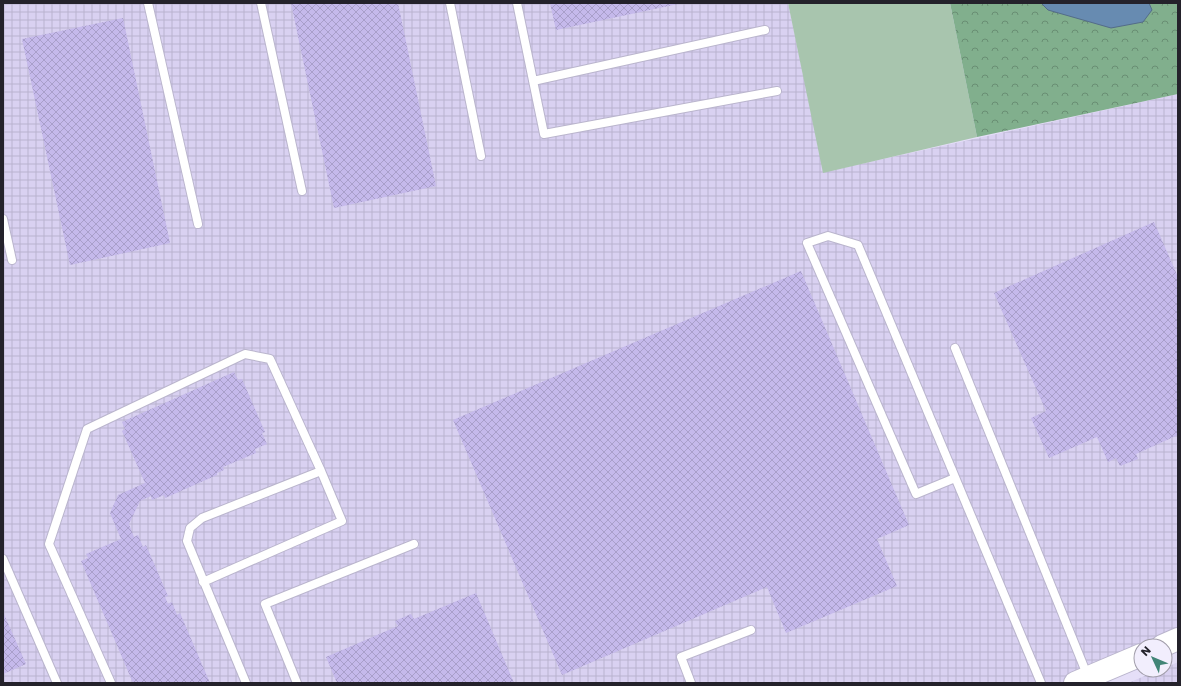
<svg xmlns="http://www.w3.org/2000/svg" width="1181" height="686" viewBox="0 0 1181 686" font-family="Poppins,sans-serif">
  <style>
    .industrial { fill: url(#industrial-grid) }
    .green { fill: #a8c5ae }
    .forest { fill: url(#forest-crowns) }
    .water { fill: #678bb1; stroke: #536c89 }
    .building { fill: url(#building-cross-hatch) }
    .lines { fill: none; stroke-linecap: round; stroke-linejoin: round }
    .lane-casing { stroke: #bab5cd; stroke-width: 10 }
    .primary-casing { stroke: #bab5cd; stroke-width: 24 }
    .lane { stroke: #fff; stroke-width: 8 }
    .primary { stroke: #fff; stroke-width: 22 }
  </style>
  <defs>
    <pattern id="industrial-grid" width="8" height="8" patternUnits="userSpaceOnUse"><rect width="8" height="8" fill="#d9d1f1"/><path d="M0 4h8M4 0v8" fill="none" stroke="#bab3cf"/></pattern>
    <pattern id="forest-crowns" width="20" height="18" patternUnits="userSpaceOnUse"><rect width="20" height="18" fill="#81af8d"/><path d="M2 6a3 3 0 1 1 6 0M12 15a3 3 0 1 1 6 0" fill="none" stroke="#698e73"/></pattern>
    <pattern id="building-cross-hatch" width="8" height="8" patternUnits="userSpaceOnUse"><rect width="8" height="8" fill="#c5b9eb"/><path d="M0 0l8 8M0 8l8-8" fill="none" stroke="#a99fca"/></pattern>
  </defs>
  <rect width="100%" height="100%" fill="#e5dff8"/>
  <path class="industrial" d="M3 3H788L824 172 1178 94V639L1162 646H1141L1075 683H3Z
    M1178 662V683H1128L1159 670H1165V668Z"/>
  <path class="green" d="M788 3H950L977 137 823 173Z"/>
  <path class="forest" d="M950 3H1178V94L977 137Z"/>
  <path class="water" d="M1041 3H1149L1152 10 1143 22 1111 28 1048 10Z"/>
  <path class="building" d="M291 3H398L436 186 334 208Z
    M550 3H678V4L556 30Z
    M123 18 170 243 70 265 22 39Z
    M1154 222 1178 277V435L1136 454 1138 459 1120 466 1116 458 1108 462 1097 437 1049 458 1031 418 1046 411 994 293Z
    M801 271 909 525 877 539 897 586 786 633 767 587 562 675 453 420Z
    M234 372 238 380 242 379 265 432 262 433 267 444 255 449 256 453 223 467 224 470 217 473V475L165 498 164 495 152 500 151 496 140 501 129 524 134 537 138 535 143 547 146 545 168 596 165 597 168 604 172 602 177 615 180 613 210 683H133L81 561 88 558 86 554 121 539 110 513 118 495 145 483 122 431 125 429 122 422Z
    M476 593 514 683H337L326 657 398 626 395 621 411 614 414 619Z
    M3 612 26 664 3 674Z"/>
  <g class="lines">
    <defs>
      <path id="lane" d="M148 3 198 224
        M261 3 302 191
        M450 3 481 156
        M517 3 544 134 777 91
        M533 81 765 30
        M3 219 12 260
        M955 348 1088 677
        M955 478 916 494 807 243 828 236 858 245 1041 683
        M3 559 57 683
        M203 582 342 521 321 471
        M111 683 49 544 87 429 245 354 270 359 321 471 202 518 190 528 187 541 246 683
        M297 683 265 604 414 544
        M691 683 681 657 751 630"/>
      <path id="primary" d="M1162 646 1178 639
        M1075 683 1141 655"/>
    </defs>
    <use href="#lane" class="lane-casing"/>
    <use href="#primary" class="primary-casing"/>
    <use href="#lane" class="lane"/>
    <use href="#primary" class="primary"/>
  </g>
  <rect width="1181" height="686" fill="none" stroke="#24222b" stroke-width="8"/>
  <g transform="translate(1153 658) rotate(314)"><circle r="19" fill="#f2eefd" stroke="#a09ca9"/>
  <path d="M0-3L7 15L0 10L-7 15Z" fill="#418476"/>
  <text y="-6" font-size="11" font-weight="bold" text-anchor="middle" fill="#24222b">N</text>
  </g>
</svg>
